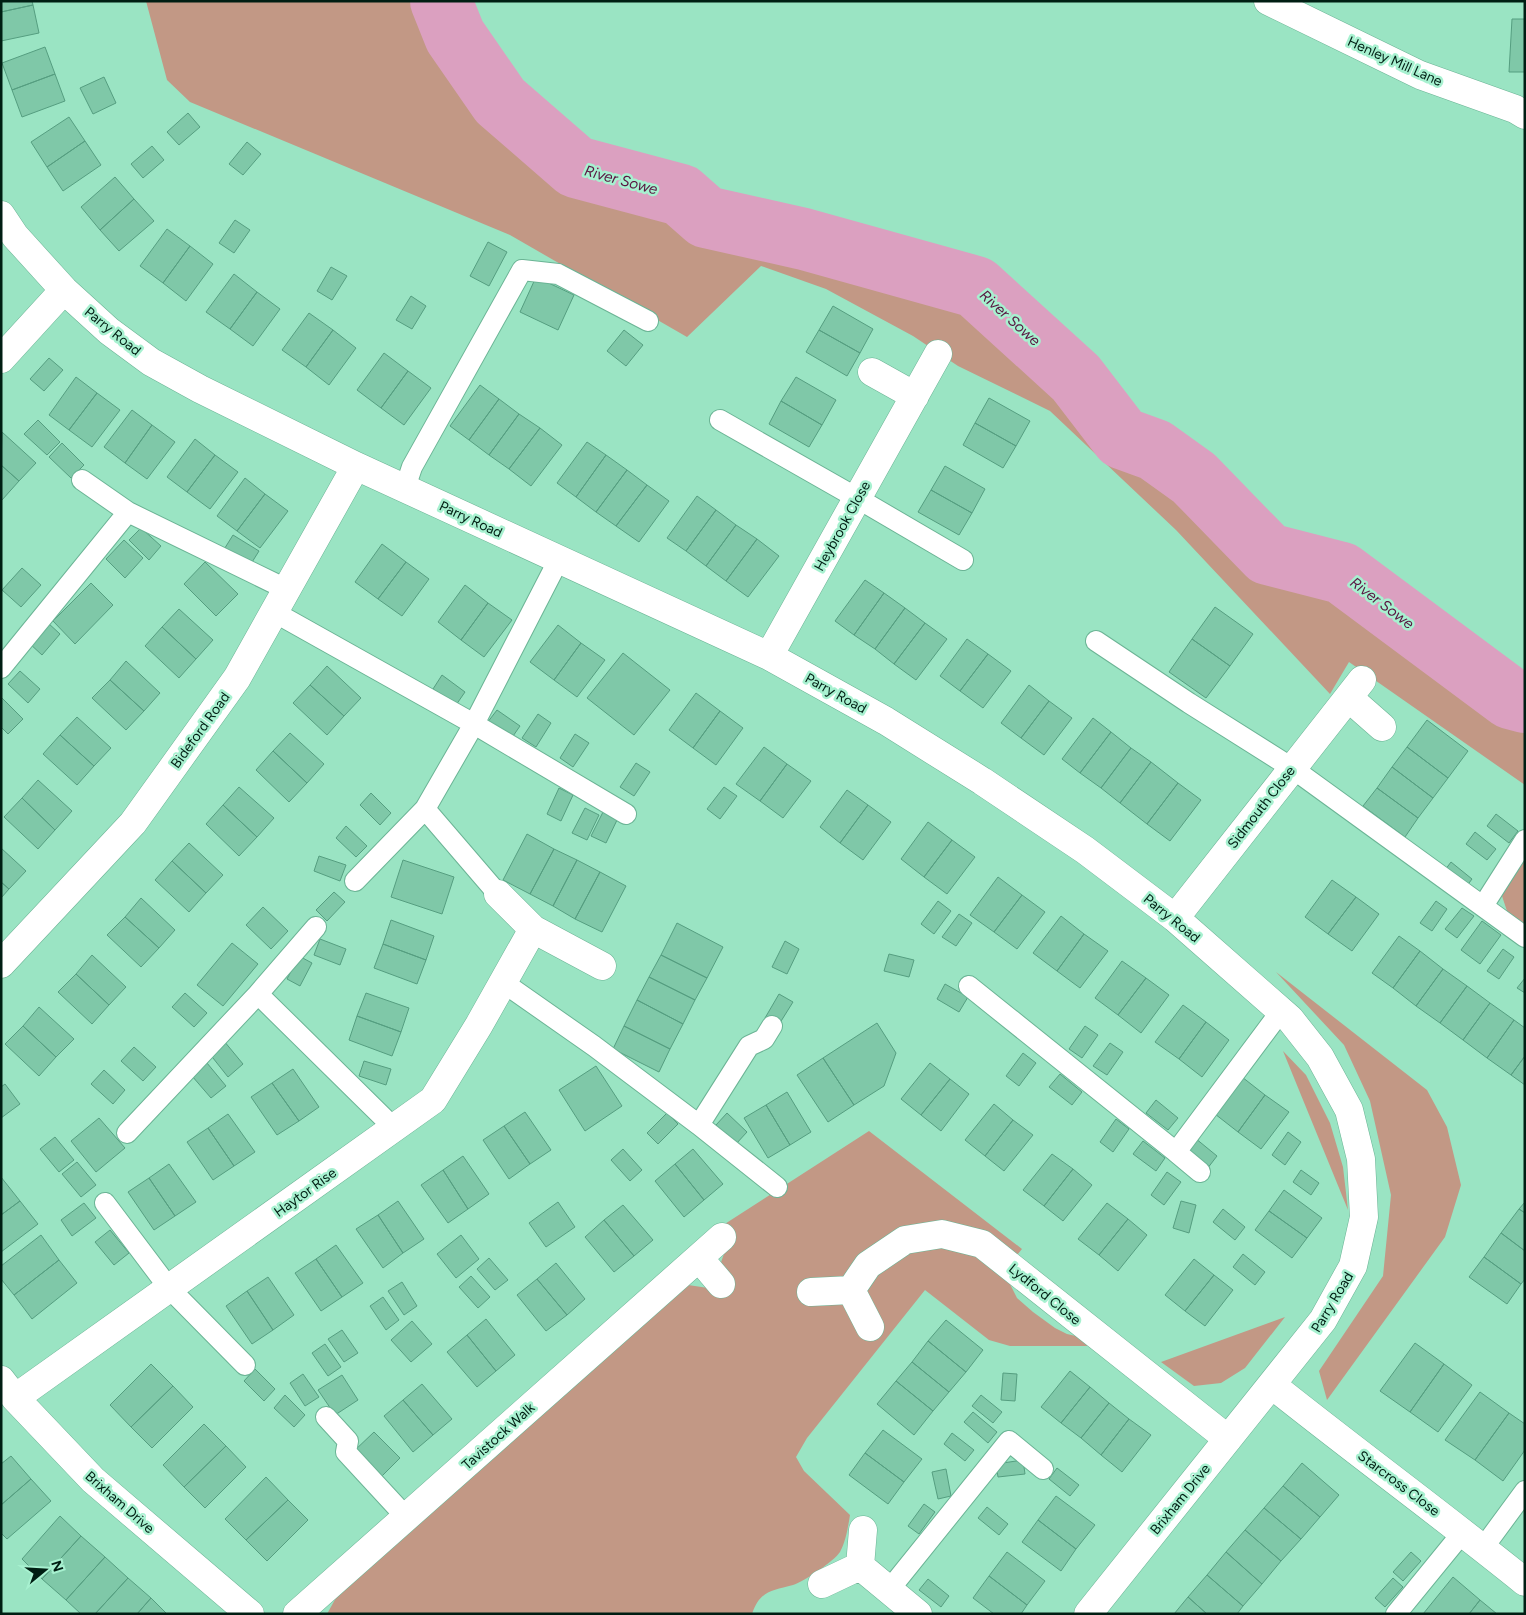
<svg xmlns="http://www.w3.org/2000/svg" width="1526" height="1615" viewBox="0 0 1526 1615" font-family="Figtree,sans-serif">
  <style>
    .green { fill: #c29885 }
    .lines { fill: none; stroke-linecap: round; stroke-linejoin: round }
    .river { stroke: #dba0c0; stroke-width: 62 }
    .building { fill: #7fc8a8; stroke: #559e80 }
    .service-casing { stroke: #6bb495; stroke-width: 22 }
    .minor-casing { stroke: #6bb495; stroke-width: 29 }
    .service { stroke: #fff; stroke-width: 20 }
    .minor { stroke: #fff; stroke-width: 28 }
    .labels { text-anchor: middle; stroke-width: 5; stroke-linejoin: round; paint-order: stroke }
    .street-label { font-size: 14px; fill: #001e13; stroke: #a7f1d0 }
    .water-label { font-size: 15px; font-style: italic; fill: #591541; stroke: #a7f1d0 }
  </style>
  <rect width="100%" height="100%" fill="#9ae4c3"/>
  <path class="green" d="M146 1H425L442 44 469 73 491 107 558 174 578 184 647 202H674L702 226 807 247 942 287 971 302 1042 365 1073 399 1088 420 1120 455 1159 466 1183 483 1204 513 1267 561 1337 583 1362 600 1398 637 1467 686 1525 724V785L1349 662 1330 694 1176 530 1050 411 958 366 913 336 826 289 761 266 687 337 510 235 190 102 167 80Z
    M1525 845V927L1508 914 1502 896 1509 865Z
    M1276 972 1427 1090 1447 1127 1461 1185 1445 1237 1327 1400 1319 1371 1383 1276 1391 1195 1370 1101 1344 1045Z
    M1283 1051 1306 1075 1330 1123 1343 1167 1348 1210Z
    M869 1131 1022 1249 1002 1273 1006 1276 1017 1298 1033 1312 1055 1328 1067 1334 1080 1337 1091 1346H1010L989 1340 925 1290 807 1438 796 1457 804 1471 850 1515C848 1527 846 1541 840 1552 834 1561 804 1582 793 1585 772 1591 760 1590 752 1614H327L337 1596 670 1298 688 1285 715 1289 719 1268 726 1248 717 1229Z
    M1285 1317 1245 1368 1221 1383 1194 1386 1161 1362Z"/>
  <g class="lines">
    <path class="river" d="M441 1 455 36 500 101 576 167 681 195 706 217 804 239 976 287 1076 378 1122 438 1155 450 1194 478 1268 554 1342 573 1510 698 1525 702"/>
  </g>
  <path class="building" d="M1 1H32L33 5 1 12Z
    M33 5 39 33 1 41V12Z
    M1512 19H1525V72H1509Z
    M45 47 55 74 12 90 2 63Z
    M55 74 65 101 22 117 12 90Z
    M104 77 116 103 93 114 80 88Z
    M188 113 200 127 179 145 167 132Z
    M69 117 85 141 47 167 31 142Z
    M85 141 101 165 63 191 47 167Z
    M247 142 261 154 243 175 229 164Z
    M152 146 164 160 143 178 131 164Z
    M115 177 134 199 100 230 81 207Z
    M134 199 154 221 119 251 100 230Z
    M235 220 250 230 234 253 219 243Z
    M167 229 190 246 163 283 140 266Z
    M488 242 507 252 489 286 470 276Z
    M190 246 213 264 186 301 163 283Z
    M331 267 347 276 332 300 317 291Z
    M234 274 257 292 230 329 206 312Z
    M536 277 574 295 558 330 520 312Z
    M257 292 280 309 253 346 230 329Z
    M411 296 426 306 412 329 396 320Z
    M833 306 873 329 860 353 819 330Z
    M309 313 333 330 306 367 282 350Z
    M333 330 356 348 329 385 306 367Z
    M624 330 643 345 626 366 607 351Z
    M819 330 860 353 847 376 806 352Z
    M384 353 408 371 381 408 357 390Z
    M49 358 63 370 44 391 30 379Z
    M408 371 431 388 404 425 381 408Z
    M76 377 97 393 69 430 49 415Z
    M796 377 836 400 822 425 781 401Z
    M480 385 499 399 469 440 450 426Z
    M97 393 120 410 92 447 69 430Z
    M989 398 1030 421 1016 446 975 423Z
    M499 399 519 414 489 455 469 440Z
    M781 401 822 425 809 447 769 424Z
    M132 410 152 425 125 463 104 447Z
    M519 414 540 428 509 469 489 455Z
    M38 420 60 442 47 455 24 434Z
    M975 423 1016 446 1003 468 963 445Z
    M152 425 175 442 147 479 125 463Z
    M540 428 562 445 531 486 509 469Z
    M2 432 36 463 19 481 1 465Z
    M195 439 215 455 187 492 167 477Z
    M587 442 606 455 576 497 557 483Z
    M62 443 84 465 71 478 49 457Z
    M215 455 238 472 210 509 187 492Z
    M606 455 627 470 596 512 576 497Z
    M1 465 19 481 2 500H1Z
    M945 466 985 489 972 513 931 490Z
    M627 470 647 485 616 526 596 512Z
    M245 478 265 494 237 531 217 516Z
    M647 485 669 501 639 542 616 526Z
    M931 490 972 513 959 535 918 512Z
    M265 494 288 511 260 548 237 531Z
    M697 496 716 510 686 551 667 538Z
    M716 510 736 525 706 566 686 551Z
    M736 525 757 539 726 581 706 566Z
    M141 528 161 546 149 560 129 540Z
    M233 535 259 551 249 567 223 551Z
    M757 539 779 556 748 597 726 581Z
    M124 540 143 558 125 578 106 559Z
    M382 544 406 562 378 599 355 582Z
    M205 562 238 594 216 616 184 584Z
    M406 562 429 579 402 616 378 599Z
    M22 568 41 585 21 607 2 590Z
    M865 580 884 593 854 635 835 621Z
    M91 583 113 605 75 644 53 621Z
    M465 585 488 603 461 640 438 622Z
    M884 593 905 608 875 649 854 635Z
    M488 603 512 620 484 657 461 640Z
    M1215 607 1253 634 1230 666 1192 639Z
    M905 608 925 623 894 664 875 649Z
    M179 609 213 640 196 659 162 627Z
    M47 622 60 634 42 655 29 643Z
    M925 623 947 639 916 680 894 664Z
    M558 625 581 643 554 680 530 662Z
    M162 627 196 659 179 678 145 646Z
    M967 639 988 654 960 691 940 676Z
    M1192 639 1230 666 1206 698 1169 672Z
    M581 643 605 660 577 697 554 680Z
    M623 653 670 690 634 735 587 698Z
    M988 654 1011 671 983 708 960 691Z
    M126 661 160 693 144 711 110 680Z
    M327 666 361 698 344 716 310 685Z
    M20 671 40 689 28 703 8 684Z
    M442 675 465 692 456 705 433 689Z
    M110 680 144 711 126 730 92 698Z
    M310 685 344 716 327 735 293 703Z
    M1029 685 1049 701 1021 738 1001 723Z
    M696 693 720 711 693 748 669 730Z
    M1 697 23 719 8 734 1 727Z
    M1049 701 1072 718 1044 755 1021 738Z
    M497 710 520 726 511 739 487 723Z
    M720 711 743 728 716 765 693 748Z
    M538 714 551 723 536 747 522 738Z
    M77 717 111 748 94 766 60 735Z
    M1093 718 1111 732 1080 773 1062 759Z
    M1427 720 1468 751 1448 778 1407 747Z
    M1111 732 1131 748 1101 788 1080 773Z
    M290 733 324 764 307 783 273 751Z
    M575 734 589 743 573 767 560 758Z
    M60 735 94 766 77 785 43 754Z
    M764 747 787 764 760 801 736 784Z
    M1407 747 1448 778 1433 798 1392 767Z
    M1131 748 1151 762 1120 803 1101 788Z
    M273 751 307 783 289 802 256 770Z
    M1151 762 1178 783 1147 824 1120 803Z
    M636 763 650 772 634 796 620 787Z
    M787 764 811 781 783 818 760 801Z
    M1392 767 1433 798 1418 818 1377 788Z
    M38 780 72 811 55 830 22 798Z
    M1178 783 1201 800 1170 841 1147 824Z
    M239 787 274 818 257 837 223 805Z
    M724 787 737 796 720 819 707 809Z
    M559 788 573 795 561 821 547 814Z
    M1377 788 1418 818 1405 837 1363 806Z
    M847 790 868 805 840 843 820 827Z
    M371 793 391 813 380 825 360 805Z
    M22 798 55 830 38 849 4 817Z
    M223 805 257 837 239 856 206 824Z
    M868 805 891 822 863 860 840 843Z
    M585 808 599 815 587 840 572 833Z
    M604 810 618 818 606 843 591 836Z
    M1496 814 1518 831 1509 843 1487 826Z
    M928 822 952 840 924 877 901 859Z
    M346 826 367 846 356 857 336 838Z
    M1475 832 1496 849 1487 860 1466 844Z
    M527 834 554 849 530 894 503 880Z
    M952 840 975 857 947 894 924 877Z
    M189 843 223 875 206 893 172 861Z
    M1 848 26 871 9 889 1 882Z
    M554 849 577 860 553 906 530 894Z
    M319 856 346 865 340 881 314 871Z
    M403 860 454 877 442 914 391 897Z
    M577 860 600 872 575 919 553 906Z
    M172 861 206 893 189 912 155 880Z
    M1451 862 1472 879 1463 891 1442 874Z
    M600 872 626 886 602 932 575 919Z
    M998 877 1022 895 994 932 970 915Z
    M1332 880 1356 897 1328 934 1305 917Z
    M1 882 9 889 1 898Z
    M334 892 345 902 327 921 316 910Z
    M1022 895 1045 912 1017 949 994 932Z
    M1356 897 1379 914 1352 951 1328 934Z
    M141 898 175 930 159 948 125 917Z
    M938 901 951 911 934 934 921 924Z
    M1436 901 1447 909 1432 931 1420 923Z
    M263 907 288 931 271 949 246 925Z
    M1462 908 1474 916 1457 938 1445 929Z
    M959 914 972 923 956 946 942 937Z
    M1061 916 1084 934 1057 971 1033 953Z
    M125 917 159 948 141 967 107 935Z
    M391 920 434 936 426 960 383 944Z
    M1482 921 1501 935 1480 964 1461 950Z
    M677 923 723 947 707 978 661 955Z
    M1084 934 1108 951 1080 988 1057 971Z
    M1399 936 1420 951 1393 988 1372 973Z
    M320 939 346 949 340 965 314 955Z
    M785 941 799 949 787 974 772 967Z
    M232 943 258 964 223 1006 197 985Z
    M383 944 426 960 417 984 374 968Z
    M1503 949 1514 957 1499 979 1487 971Z
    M1420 951 1443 969 1416 1006 1393 988Z
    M889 954 914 960 909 977 884 971Z
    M92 955 126 987 109 1005 76 974Z
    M661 955 707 978 695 1000 649 977Z
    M299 956 312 963 300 986 287 979Z
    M1122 961 1146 978 1118 1015 1095 998Z
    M1443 969 1467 986 1440 1023 1416 1006Z
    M76 974 109 1005 92 1024 58 992Z
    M649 977 695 1000 683 1024 637 1000Z
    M1146 978 1169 995 1141 1033 1118 1015Z
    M1525 978V993L1517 988Z
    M945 984 968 997 959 1012 937 999Z
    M1467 986 1490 1003 1463 1040 1440 1023Z
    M185 993 207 1013 194 1027 172 1007Z
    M366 993 409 1008 401 1032 357 1016Z
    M779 994 793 1002 778 1026 765 1018Z
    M637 1000 683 1024 670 1049 624 1026Z
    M1490 1003 1514 1020 1487 1058 1463 1040Z
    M1183 1005 1206 1022 1179 1059 1155 1042Z
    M39 1007 74 1039 56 1057 23 1026Z
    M357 1016 401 1032 392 1056 349 1040Z
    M1514 1020 1525 1028V1056L1511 1075 1487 1058Z
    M1206 1022 1229 1040 1202 1077 1179 1059Z
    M877 1023 896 1053 884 1086 854 1105 823 1058Z
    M23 1026 56 1057 39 1076 5 1044Z
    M624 1026 670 1049 659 1072 613 1049Z
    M1085 1026 1098 1035 1082 1058 1069 1049Z
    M224 1041 243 1064 228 1077 209 1053Z
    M1110 1043 1123 1052 1107 1075 1093 1066Z
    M134 1047 156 1067 143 1081 121 1061Z
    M1023 1053 1036 1063 1019 1086 1006 1076Z
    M1525 1056V1085L1511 1075Z
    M823 1058 854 1105 828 1122 797 1075Z
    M364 1061 391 1069 386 1085 359 1076Z
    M207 1063 226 1086 211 1098 192 1076Z
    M930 1063 950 1079 921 1115 901 1099Z
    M596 1066 622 1106 585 1131 559 1090Z
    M293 1069 319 1107 299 1121 272 1083Z
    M104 1070 125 1090 113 1104 91 1084Z
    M1060 1074 1082 1092 1072 1105 1049 1087Z
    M1242 1077 1265 1095 1238 1132 1215 1114Z
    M950 1079 969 1094 941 1131 921 1115Z
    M272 1083 299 1121 277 1135 251 1097Z
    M5 1084 20 1104 1 1118V1087Z
    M787 1092 811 1132 790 1145 766 1105Z
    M1265 1095 1289 1112 1261 1149 1238 1132Z
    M1156 1100 1178 1118 1168 1130 1146 1113Z
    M994 1104 1013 1120 985 1156 965 1140Z
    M766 1105 790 1145 768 1158 744 1118Z
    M525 1112 551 1150 530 1164 504 1126Z
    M667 1113 678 1124 658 1144 647 1133Z
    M727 1113 747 1132 736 1144 716 1125Z
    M228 1114 255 1152 234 1166 208 1128Z
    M99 1118 125 1148 96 1172 71 1141Z
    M1116 1119 1129 1129 1113 1152 1100 1142Z
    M1013 1120 1033 1135 1004 1171 985 1156Z
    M504 1126 530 1164 509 1179 483 1140Z
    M208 1128 234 1166 213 1180 187 1142Z
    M1288 1132 1301 1142 1285 1165 1272 1155Z
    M55 1137 74 1160 59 1172 40 1149Z
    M1195 1138 1217 1156 1207 1169 1185 1151Z
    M1143 1141 1165 1158 1156 1171 1133 1154Z
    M623 1149 642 1170 630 1181 611 1160Z
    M693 1149 723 1184 704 1200 675 1164Z
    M1052 1154 1073 1169 1044 1206 1023 1190Z
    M463 1156 489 1194 468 1209 443 1170Z
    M77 1162 96 1185 81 1197 62 1174Z
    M169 1164 196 1202 175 1216 149 1178Z
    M675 1164 704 1200 684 1217 655 1181Z
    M1073 1169 1092 1185 1063 1221 1044 1206Z
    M443 1170 468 1209 448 1223 421 1185Z
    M1301 1170 1319 1183 1311 1195 1293 1182Z
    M1167 1172 1181 1182 1164 1205 1151 1195Z
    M1 1177 20 1201 1 1215Z
    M149 1178 175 1216 154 1230 128 1192Z
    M1284 1190 1322 1218 1307 1238 1269 1211Z
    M20 1201 38 1224 1 1252V1215Z
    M398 1201 424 1239 403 1253 378 1215Z
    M1181 1201 1196 1205 1189 1233 1173 1228Z
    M558 1202 575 1227 546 1247 529 1223Z
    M1525 1202V1213L1519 1209Z
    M84 1203 96 1218 72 1236 61 1220Z
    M1107 1203 1128 1219 1099 1255 1078 1239Z
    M623 1205 653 1240 634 1256 604 1220Z
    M1223 1209 1245 1227 1235 1240 1213 1222Z
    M1519 1209 1525 1213V1251L1501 1233Z
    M1269 1211 1307 1238 1292 1258 1255 1230Z
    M378 1215 403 1253 383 1268 356 1229Z
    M1128 1219 1147 1235 1118 1271 1099 1255Z
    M604 1220 634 1256 614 1272 585 1237Z
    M110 1230 129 1253 114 1265 95 1242Z
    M1501 1233 1525 1251V1279L1521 1284 1484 1257Z
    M41 1235 59 1260 14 1295 1 1279V1266Z
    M461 1235 479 1259 456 1278 437 1254Z
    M336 1245 363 1283 342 1297 316 1259Z
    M1243 1254 1265 1272 1255 1285 1233 1267Z
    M1484 1257 1521 1284 1507 1304 1469 1277Z
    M489 1258 508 1280 495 1290 477 1269Z
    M316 1259 342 1297 321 1311 295 1273Z
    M1194 1259 1214 1275 1185 1311 1165 1295Z
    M59 1260 77 1283 32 1319 14 1295Z
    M556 1263 585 1299 567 1315 537 1279Z
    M1214 1275 1233 1290 1205 1326 1185 1311Z
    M471 1276 490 1297 478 1308 459 1287Z
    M268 1277 294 1315 273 1330 247 1291Z
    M537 1279 567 1315 546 1331 517 1295Z
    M402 1282 417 1306 404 1315 388 1291Z
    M247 1291 273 1330 252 1344 226 1306Z
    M383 1297 399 1320 386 1330 370 1306Z
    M486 1319 515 1355 496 1371 467 1335Z
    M946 1320 983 1350 966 1372 928 1341Z
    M412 1321 432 1344 411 1362 391 1340Z
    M342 1330 358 1353 344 1362 328 1339Z
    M467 1335 496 1371 477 1387 447 1352Z
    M928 1341 966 1372 949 1392 912 1362Z
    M1415 1343 1444 1364 1410 1412 1380 1391Z
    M325 1344 341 1367 328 1376 312 1353Z
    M912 1362 949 1392 933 1411 896 1381Z
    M151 1364 173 1386 131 1427 110 1405Z
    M1444 1364 1472 1385 1438 1432 1410 1412Z
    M255 1369 275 1389 264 1401 244 1381Z
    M1070 1371 1090 1387 1061 1423 1041 1407Z
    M1003 1373 1017 1374 1015 1401 1001 1400Z
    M303 1374 319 1397 305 1406 290 1383Z
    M342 1375 358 1400 335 1415 318 1390Z
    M896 1381 933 1411 914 1435 877 1404Z
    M422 1384 452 1419 433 1435 403 1400Z
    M173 1386 193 1407 152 1448 131 1427Z
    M1090 1387 1109 1403 1081 1438 1061 1423Z
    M1480 1392 1509 1413 1475 1460 1445 1440Z
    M285 1395 305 1415 294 1427 274 1408Z
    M981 1395 1002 1412 993 1423 972 1406Z
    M403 1400 433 1435 413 1452 384 1416Z
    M1109 1403 1129 1419 1101 1455 1081 1438Z
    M973 1412 997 1432 988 1443 964 1422Z
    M1509 1413 1525 1424V1450L1503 1481 1475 1460Z
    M1129 1419 1151 1435 1122 1472 1101 1455Z
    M204 1424 226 1446 184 1487 163 1465Z
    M883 1430 922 1459 904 1482 865 1453Z
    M374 1432 400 1458 379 1479 353 1452Z
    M952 1433 974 1450 965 1461 944 1444Z
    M226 1446 246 1467 205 1508 184 1487Z
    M865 1453 904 1482 888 1504 849 1475Z
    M11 1456 31 1479 1 1505V1464Z
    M1023 1460 1025 1474 998 1477 996 1464Z
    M1302 1463 1339 1495 1320 1517 1283 1486Z
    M1057 1468 1079 1485 1070 1496 1049 1479Z
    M946 1469 951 1496 938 1499 932 1472Z
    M266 1477 288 1500 246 1540 225 1519Z
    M31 1479 51 1501 7 1539 1 1533V1505Z
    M1283 1486 1320 1517 1301 1539 1264 1508Z
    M1056 1496 1095 1525 1076 1549 1038 1520Z
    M288 1500 308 1520 267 1561 246 1540Z
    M924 1504 935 1512 919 1534 908 1526Z
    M987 1507 1008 1524 999 1535 978 1518Z
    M1264 1508 1301 1539 1281 1561 1245 1530Z
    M60 1516 81 1536 42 1579 22 1559Z
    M1038 1520 1076 1549 1061 1571 1022 1542Z
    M1245 1530 1281 1561 1262 1584 1226 1552Z
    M81 1536 105 1557 66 1600 42 1579Z
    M1007 1552 1045 1581 1027 1605 989 1576Z
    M1226 1552 1262 1584 1243 1606 1207 1575Z
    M1411 1552 1421 1561 1403 1581 1393 1572Z
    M105 1557 128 1578 95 1614H81L66 1600Z
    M1207 1575 1243 1606 1237 1614H1207L1188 1597Z
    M989 1576 1027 1605 1021 1614H994L973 1598Z
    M1453 1577 1480 1600 1469 1614H1423Z
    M128 1578 151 1598 137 1614H95Z
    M1393 1578 1403 1587 1385 1607 1375 1598Z
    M928 1579 949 1596 941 1607 919 1590Z
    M1188 1597 1207 1614H1174Z
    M151 1598 167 1614H137Z
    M1480 1600 1497 1614H1469Z"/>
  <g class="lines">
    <defs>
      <path id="service" d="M720 420 857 498 963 560
        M82 480 128 512 286 589
        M405 488 412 467 522 270 558 274 648 321
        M274 612 474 724 626 814
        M1096 641 1189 703 1292 768 1525 937
        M1 668 128 512
        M425 809 474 724 559 559
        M355 881 425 809 498 894
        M1483 906 1525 840
        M316 927 258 994 394 1128
        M504 983 594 1046 699 1125
        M969 986 1176 1152
        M772 1026 764 1039 749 1046 699 1125 777 1187
        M127 1133 258 994
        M1200 1172 1176 1152 1281 1011
        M105 1203 169 1288 245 1365
        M326 1417 348 1441 346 1452 406 1517
        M1483 1548 1525 1491
        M889 1590 1009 1441 1043 1469
        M1396 1614 1463 1532"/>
      <path id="minor" d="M1268 1 1420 75 1515 109 1525 115
        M1 215 15 236 64 290 109 331 151 362 200 389 356 466 769 656 886 721 982 781 1085 850 1175 918 1290 1019 1320 1057 1349 1110 1361 1159 1364 1217 1353 1266 1323 1320 1088 1614
        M1 359 64 290
        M872 372 915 396
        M769 656 938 354
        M1349 698 1382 727
        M498 894 533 929 602 966
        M1175 918 1362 680
        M1 964 133 823 237 678 356 466
        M699 1258 721 1284
        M851 1290 868 1265 905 1240 942 1234 982 1244 1228 1439
        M811 1292 851 1290 870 1327
        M1 1380 15 1398 93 1480 250 1614
        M1272 1385C1356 1452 1442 1515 1525 1582
        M15 1398 433 1100 479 1025 533 929
        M860 1566 918 1614
        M822 1584 860 1566 863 1530
        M297 1614 722 1237"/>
    </defs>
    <use href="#service" class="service-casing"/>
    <use href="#minor" class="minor-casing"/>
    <use href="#service" class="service"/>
    <use href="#minor" class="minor"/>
  </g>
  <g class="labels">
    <g class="street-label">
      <text transform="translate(1395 61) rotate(24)" y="5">Henley Mill Lane</text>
      <text transform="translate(113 331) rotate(39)" y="5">Parry Road</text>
      <text transform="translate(471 519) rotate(25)" y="5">Parry Road</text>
      <text transform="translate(842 526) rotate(-61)" y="5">Heybrook Close</text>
      <text transform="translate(836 693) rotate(29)" y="5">Parry Road</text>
      <text transform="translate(200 730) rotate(-54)" y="5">Bideford Road</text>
      <text transform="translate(1261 807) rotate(-52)" y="5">Sidmouth Close</text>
      <text transform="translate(1172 918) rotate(39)" y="5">Parry Road</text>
      <text transform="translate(305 1192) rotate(-36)" y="5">Haytor Rise</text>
      <text transform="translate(1045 1294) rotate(39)" y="5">Lydford Close</text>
      <text transform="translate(1332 1302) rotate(-59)" y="5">Parry Road</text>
      <text transform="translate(498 1436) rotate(-42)" y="5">Tavistock Walk</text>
      <text transform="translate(1399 1483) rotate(37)" y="5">Starcross Close</text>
      <text transform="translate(1180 1499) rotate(-51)" y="5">Brixham Drive</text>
      <text transform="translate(120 1502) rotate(41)" y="5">Brixham Drive</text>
    </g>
    <g class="water-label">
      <text transform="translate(621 180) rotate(15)" y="5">River Sowe</text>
      <text transform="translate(1010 318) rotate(42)" y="5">River Sowe</text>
      <text transform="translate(1382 603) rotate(37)" y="5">River Sowe</text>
    </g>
  </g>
  <rect width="1526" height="1615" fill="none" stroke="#001e13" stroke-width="5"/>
  <g transform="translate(45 1570) rotate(72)" stroke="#a7f1d0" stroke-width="4" paint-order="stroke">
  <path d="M0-4L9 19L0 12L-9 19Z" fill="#001e13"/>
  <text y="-8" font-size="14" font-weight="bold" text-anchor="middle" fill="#001e13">N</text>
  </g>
</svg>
